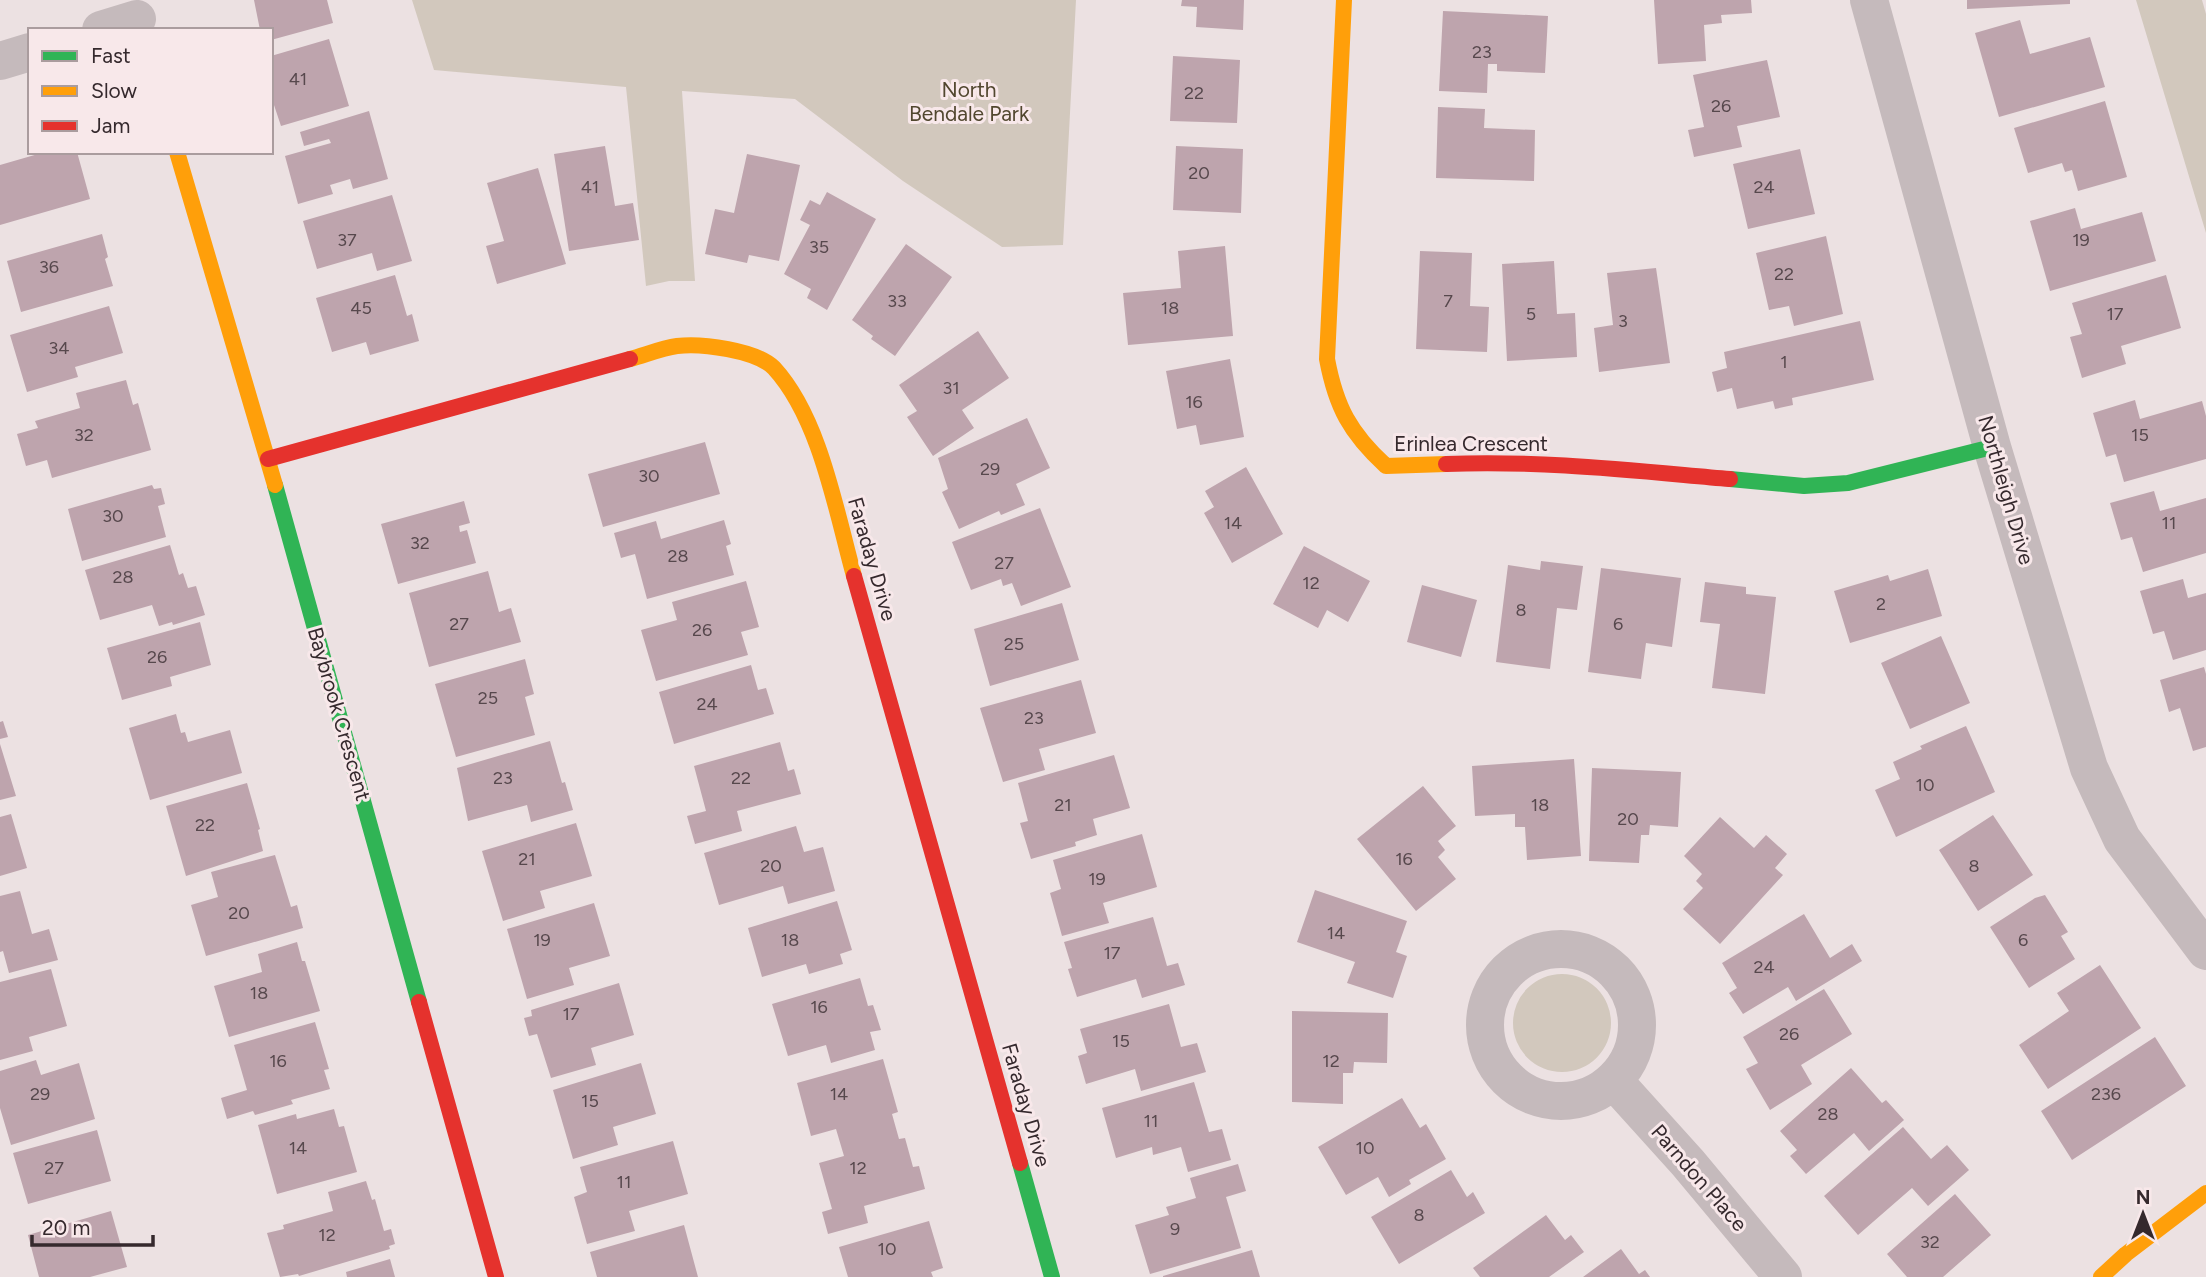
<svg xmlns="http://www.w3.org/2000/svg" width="2206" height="1277" viewBox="0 0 2206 1277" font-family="Figtree,sans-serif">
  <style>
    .green { fill: #d2c8bd }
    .building { fill: #bea4ad }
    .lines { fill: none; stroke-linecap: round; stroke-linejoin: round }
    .street { stroke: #c5babc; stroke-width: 38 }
    .fast { stroke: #30b455; stroke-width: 16 }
    .slow { stroke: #ff9f0a; stroke-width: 16 }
    .jam { stroke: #e5322d; stroke-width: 16 }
    .labels { text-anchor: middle; stroke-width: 6; stroke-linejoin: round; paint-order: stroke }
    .number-label { font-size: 18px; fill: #57484d }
    .park-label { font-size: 21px; fill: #51472f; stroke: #f8e8ea }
    .street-label { font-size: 21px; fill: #35292d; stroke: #f8e8ea }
  </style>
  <rect width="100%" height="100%" fill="#ece1e2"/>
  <path class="green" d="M412 0H1076L1063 245 1002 247 903 181 795 99 682 91 695 281H669L646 286 626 87 434 70Z
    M2136 0H2202L2206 14V233Z
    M1513 1023a49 49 0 1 1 98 0a49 49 0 1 1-98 0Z"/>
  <path class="building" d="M254 0H327L333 23 271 40V30H260Z
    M1182 0H1244L1243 30 1196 27 1197 7 1181 6Z
    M1654 0H1751L1752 13 1721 15 1722 23 1704 25 1706 61 1658 64Z
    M1967 0H2070V4L1967 9Z
    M1443 11 1548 16 1545 73 1497 71V64H1488L1487 93 1439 91Z
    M2020 20 2030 54 2090 37 2105 87 1999 117 1975 33Z
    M329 39 349 106 281 126 271 96V56Z
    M1173 56 1240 60 1237 123 1170 121Z
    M1767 60 1780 117 1737 126 1742 147 1694 157 1688 130 1704 127 1693 75Z
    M2105 101 2127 177 2078 191 2072 170 2065 172 2062 163 2028 173 2014 128Z
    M1438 107 1485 109 1484 128 1535 130 1534 181 1436 178Z
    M369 111 388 179 353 189 350 179 330 185 333 194 298 204 285 156 331 143 329 139 304 146 300 132Z
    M605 146 615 206 633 203 639 240 569 251 554 154Z
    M1176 146 1243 149 1241 213 1173 210Z
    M1800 149 1815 214 1748 229 1733 164Z
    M45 152H77L90 199 0 225V165Z
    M747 154 800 165 779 261 749 255 747 263 705 254 715 209 734 213Z
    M538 168 566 264 497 284 486 246 504 241 487 183Z
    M827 192 876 219 827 310 807 298 811 289 784 274 810 225 800 220 810 200 820 205Z
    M392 195 412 261 377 271 372 253 317 269 303 221Z
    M2075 208 2081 229 2142 212 2156 261 2050 291 2030 221Z
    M102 234 108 257 105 259 113 286 21 312 7 261Z
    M1826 236 1843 314 1794 326 1789 306 1769 310 1756 253Z
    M906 244 952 277 895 356 871 339 873 336 852 320Z
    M1225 246 1233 336 1128 345 1123 293 1181 288 1178 251Z
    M1420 251 1472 253 1470 306 1489 307 1487 352 1416 349Z
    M1554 261 1557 314 1575 313 1577 357 1507 361 1502 264Z
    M1656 268 1670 363 1599 372 1594 328 1613 325 1607 273Z
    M395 275 407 316 412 314 419 341 370 355 366 342 332 352 316 298Z
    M2166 275 2181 328 2121 346 2126 364 2082 378 2070 337 2082 334 2072 303Z
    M109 306 123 353 75 367 78 377 27 392 10 335Z
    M1860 321 1874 380 1792 398 1793 405 1775 409 1773 401 1737 409 1732 388 1717 392 1712 372 1727 368 1724 352Z
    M978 331 1009 378 962 410 974 428 933 456 907 417 917 411 899 385Z
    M1230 359 1244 437 1200 445 1196 425 1177 429 1166 371Z
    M126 380 133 405 138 403 151 450 52 478 47 460 26 466 17 434 38 428 35 421 80 408 76 393Z
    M2135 400 2140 419 2202 401 2206 416V459L2124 482 2116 454 2106 457 2093 413Z
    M1027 418 1050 468 1016 484 1025 505 1001 515 999 511 959 529 942 492 948 489 938 458Z
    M705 442 720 494 603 527 588 474Z
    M1246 467 1283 534 1232 563 1204 513 1214 507 1205 491Z
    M152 485 154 489 161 488 165 504 158 506 166 537 82 561 68 509Z
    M2154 491 2160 511 2206 498V553L2143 572 2132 537 2121 540 2110 503Z
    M464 501 470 523 459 526 460 532 467 530 476 563 398 584 381 524Z
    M1040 508 1071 587 1021 606 1012 583 1003 586 1001 579 971 590 952 542Z
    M724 520 731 544 726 546 734 575 647 599 635 554 621 558 614 533 656 521 661 539Z
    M170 545 179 575 183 573 188 588 196 586 205 615 173 625 172 622 159 626 152 605 100 620 85 570Z
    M1304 546 1370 581 1348 622 1327 610 1318 628 1273 604Z
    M1541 561 1583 566 1577 610 1557 608 1550 669 1496 662 1508 565 1540 570Z
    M1601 568 1681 578 1672 647 1646 643 1641 679 1588 672Z
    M1928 569 1942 616 1850 643 1834 591 1888 575 1890 581Z
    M488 571 499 612 511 608 521 642 429 667 409 593Z
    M2183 579 2188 598 2206 593V650L2173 660 2164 631 2153 634 2140 591Z
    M746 581 759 627 741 632 748 655 656 681 641 630 677 620 672 602Z
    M1705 582 1746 587V594L1776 597 1765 694 1712 688 1720 624 1700 622Z
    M1422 585 1477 600 1461 657 1407 642Z
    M1062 603 1079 660 990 686 974 629Z
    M200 622 211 665 170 677 172 686 122 700 107 648Z
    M1941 636 1970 703 1910 729 1881 663Z
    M525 659 534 694 525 697 535 735 456 757 435 684Z
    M751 665 758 690 766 688 774 714 674 744 659 692Z
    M2204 667 2206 674V747L2193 751 2180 708 2169 712 2160 680Z
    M1081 680 1096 733 1039 749 1045 770 1003 782 980 708Z
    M176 714 181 733 185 732 188 742 230 730 242 773 150 800 129 728Z
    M3 721 8 737 0 739V722Z
    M1966 726 1995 792 1896 837 1875 790 1900 779 1893 762 1922 749 1920 746Z
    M550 741 562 783 565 782 573 810 531 822 527 805 468 821 457 768Z
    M780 742 788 771 794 769 801 794 737 811 742 831 695 844 687 816 706 811 694 766Z
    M0 744 16 796 0 800Z
    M1114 755 1130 808 1093 819 1097 835 1075 842 1076 846 1031 859 1020 823 1028 821 1018 783Z
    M1574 759 1581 856 1527 860 1525 827H1515V814L1475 816 1472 766Z
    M1592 768 1681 772 1678 827 1650 825 1649 835H1641L1639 863 1589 861Z
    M247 783 260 829 258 830 263 851 186 876 166 806Z
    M1423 786 1456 826 1438 841 1445 850 1438 857 1456 879 1416 911 1357 839Z
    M11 814 27 868 0 876V817Z
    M1993 815 2033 875 1978 911 1939 850Z
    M1720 817 1754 848 1766 835 1787 854 1775 868 1783 875 1720 944 1683 909 1703 888 1696 881 1702 874 1684 856Z
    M576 823 592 876 540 891 545 908 503 921 482 851Z
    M796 826 804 852 823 847 835 891 788 904 783 886 719 905 704 853Z
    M1142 834 1157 887 1103 903 1109 923 1062 936 1050 893 1061 889 1053 860Z
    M275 855 291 907 297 905 303 928 206 956 191 905 218 897 211 872Z
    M1315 890 1407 921 1396 952 1407 956 1393 998 1347 983 1355 962 1297 942Z
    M20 891 32 934 49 929 58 960 9 973 3 951 0 952V896Z
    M2045 895 2068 932 2061 936 2075 959 2029 988 1990 927 2035 898Z
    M837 901 852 950 840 954 843 964 809 974 806 964 762 977 748 928Z
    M594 903 610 956 569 968 574 985 527 999 507 929Z
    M1804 914 1830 958 1852 944 1862 961 1796 1001 1788 987 1743 1014 1729 993 1737 988 1722 963Z
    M1153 917 1167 966 1178 963 1185 985 1142 998 1136 979 1077 997 1068 969 1072 968 1064 942Z
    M297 942 302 961H305L320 1011 229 1037 214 986 262 972 258 954Z
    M2100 965 2141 1028 2048 1089 2019 1045 2069 1011 2057 993Z
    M51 969 67 1026 29 1037 33 1051 0 1060V982Z
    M860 978 868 1006 873 1005 881 1030 870 1032 875 1050 831 1063 826 1045 788 1056 772 1004Z
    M619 983 634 1035 591 1048 596 1065 551 1078 537 1034 529 1036 524 1018 532 1016 531 1010Z
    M1824 989 1852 1034 1801 1065 1812 1084 1770 1110 1746 1069 1758 1063 1743 1037Z
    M1169 1004 1181 1047 1197 1043 1206 1072 1141 1091 1135 1069 1086 1084 1078 1056 1087 1053 1080 1029Z
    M1292 1011 1388 1013 1387 1063 1354 1062 1353 1073H1343V1104L1292 1102Z
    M315 1022 329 1069 324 1070 330 1089 291 1100 293 1104 255 1115 253 1111 227 1119 221 1098 247 1090 234 1045Z
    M2155 1037 2186 1086 2072 1160 2041 1111Z
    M883 1059 898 1112 892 1114 899 1139 905 1138 913 1167 919 1166 925 1189 864 1206 868 1223 828 1234 822 1212 832 1209 819 1163 844 1156 836 1129 811 1136 797 1083Z
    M36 1060 41 1075 79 1063 95 1119 11 1145 0 1108V1071Z
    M641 1063 656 1114 613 1127 618 1145 573 1159 553 1090Z
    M1851 1068 1882 1103 1886 1100 1904 1120 1869 1151 1854 1133 1806 1174 1790 1156 1797 1150 1780 1131Z
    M1194 1082 1209 1132 1222 1129 1231 1160 1188 1172 1181 1147 1153 1155 1152 1147 1116 1158 1102 1108Z
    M1402 1098 1420 1128 1426 1124 1446 1159 1409 1180 1411 1184 1389 1197 1378 1177 1346 1195 1318 1147Z
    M334 1109 339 1127 344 1126 357 1172 277 1194 258 1125 296 1114 297 1119Z
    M1903 1127 1931 1159 1947 1145 1969 1170 1928 1206 1912 1188 1858 1235 1824 1196Z
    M97 1130 111 1181 28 1204 13 1153Z
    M673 1141 688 1194 629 1211 635 1231 587 1244 574 1197 587 1192 580 1167Z
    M1238 1164 1246 1191 1226 1197 1241 1248 1150 1274 1135 1225 1169 1215 1166 1207 1196 1198 1190 1178Z
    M1451 1170 1467 1197 1473 1192 1485 1213 1399 1264 1371 1217Z
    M366 1181 372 1200 375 1199 384 1231 391 1229 395 1244 389 1246 390 1249 299 1276 298 1274 280 1277 267 1233 284 1229 283 1225 333 1211 328 1192Z
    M1955 1194 1991 1235 1943 1277H1907L1887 1254Z
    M111 1211 127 1267 90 1277H39L28 1235Z
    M1546 1215 1565 1240 1571 1235 1584 1252 1549 1277H1480L1473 1268Z
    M929 1221 943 1268 931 1272 933 1277H848L839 1247Z
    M684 1225 698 1277H597L590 1252Z
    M1621 1249 1639 1274 1645 1270 1650 1277H1583Z
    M1252 1250 1260 1277H1163V1276Z
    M390 1259 395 1277H347L346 1272Z"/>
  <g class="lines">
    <path class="street" d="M1869 0 1992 447 2089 768 2122 839 2206 951
      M101 30 137 19
      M0 61 30 52
      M1485 1025a76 76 0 1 1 152 0a76 76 0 1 1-152 0Z
      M1614 1081 1688 1163 1783 1277"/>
    <path class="fast" d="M1730 479 1804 486 1848 483 1992 447
      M275 485 419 1002
      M1020 1163 1052 1277"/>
    <path class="slow" d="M1344 0 1327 359C1336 407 1350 433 1386 466L1446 464
      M177 152 275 485
      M630 359C645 355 662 348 677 346 701 343 756 350 774 368 820 418 836 511 854 576
      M2101 1277 2126 1254 2206 1193"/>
    <path class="jam" d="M268 459 630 359
      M1446 464C1541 460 1636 471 1730 479
      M854 576 1020 1163
      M419 1002 496 1277"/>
  </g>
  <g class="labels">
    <g class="number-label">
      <text x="1482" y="58">23</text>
      <text x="298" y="85">41</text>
      <text x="1194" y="99">22</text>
      <text x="1721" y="112">26</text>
      <text x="1199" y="179">20</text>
      <text x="590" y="193">41</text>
      <text x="1764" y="193">24</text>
      <text x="347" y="246">37</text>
      <text x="2081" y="246">19</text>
      <text x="819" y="253">35</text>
      <text x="49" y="273">36</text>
      <text x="1784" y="280">22</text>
      <text x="897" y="307">33</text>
      <text x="1448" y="307">7</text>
      <text x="361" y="314">45</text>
      <text x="1170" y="314">18</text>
      <text x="1531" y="320">5</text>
      <text x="2115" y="320">17</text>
      <text x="1623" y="327">3</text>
      <text x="59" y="354">34</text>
      <text x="1784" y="368">1</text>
      <text x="951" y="394">31</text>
      <text x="1194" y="408">16</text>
      <text x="84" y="441">32</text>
      <text x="2140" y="441">15</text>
      <text x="990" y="475">29</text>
      <text x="649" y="482">30</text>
      <text x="113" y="522">30</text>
      <text x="1233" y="529">14</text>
      <text x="2169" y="529">11</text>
      <text x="420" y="549">32</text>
      <text x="678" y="562">28</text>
      <text x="1004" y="569">27</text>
      <text x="123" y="583">28</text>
      <text x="1311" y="589">12</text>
      <text x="1881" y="610">2</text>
      <text x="1521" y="616">8</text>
      <text x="459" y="630">27</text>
      <text x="1618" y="630">6</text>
      <text x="702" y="636">26</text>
      <text x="1014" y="650">25</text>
      <text x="157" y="663">26</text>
      <text x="488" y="704">25</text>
      <text x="707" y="710">24</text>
      <text x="1034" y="724">23</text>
      <text x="503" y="784">23</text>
      <text x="741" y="784">22</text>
      <text x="1925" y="791">10</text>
      <text x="1063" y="811">21</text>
      <text x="1540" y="811">18</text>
      <text x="1628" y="825">20</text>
      <text x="205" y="831">22</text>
      <text x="527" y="865">21</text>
      <text x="1404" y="865">16</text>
      <text x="771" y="872">20</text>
      <text x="1974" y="872">8</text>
      <text x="1097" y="885">19</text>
      <text x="239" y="919">20</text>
      <text x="1336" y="939">14</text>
      <text x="542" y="946">19</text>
      <text x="790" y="946">18</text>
      <text x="2023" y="946">6</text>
      <text x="1112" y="959">17</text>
      <text x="1764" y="973">24</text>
      <text x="259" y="999">18</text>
      <text x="819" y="1013">16</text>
      <text x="571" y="1020">17</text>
      <text x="1789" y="1040">26</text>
      <text x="1121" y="1047">15</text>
      <text x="278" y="1067">16</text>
      <text x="1331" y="1067">12</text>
      <text x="40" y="1100">29</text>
      <text x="839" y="1100">14</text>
      <text x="2106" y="1100">236</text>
      <text x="590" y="1107">15</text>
      <text x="1828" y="1120">28</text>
      <text x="1151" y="1127">11</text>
      <text x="298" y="1154">14</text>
      <text x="1365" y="1154">10</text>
      <text x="54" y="1174">27</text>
      <text x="858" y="1174">12</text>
      <text x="624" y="1188">11</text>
      <text x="1419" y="1221">8</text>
      <text x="1175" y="1235">9</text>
      <text x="327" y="1241">12</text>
      <text x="1930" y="1248">32</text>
      <text x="887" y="1255">10</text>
    </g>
    <g class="park-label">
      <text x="969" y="97">North<tspan x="969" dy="24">Bendale Park</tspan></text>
    </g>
    <g class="street-label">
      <text x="1471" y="451">Erinlea Crescent</text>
      <text transform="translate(2006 490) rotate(74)" y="7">Northleigh Drive</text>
      <text transform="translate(872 559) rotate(74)" y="7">Faraday Drive</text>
      <text transform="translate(339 714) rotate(74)" y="7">Baybrook Crescent</text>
      <text transform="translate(1026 1105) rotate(74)" y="7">Faraday Drive</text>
      <text transform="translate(1699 1178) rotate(49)" y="7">Parndon Place</text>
    </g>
  </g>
  <rect x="28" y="28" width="245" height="126" fill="#f8e8ea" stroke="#aa9c9e" stroke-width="2"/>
  <rect x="42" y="51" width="35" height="10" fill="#30b455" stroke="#aa9c9e" stroke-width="2"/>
  <text x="91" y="63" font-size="21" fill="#35292d">Fast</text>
  <rect x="42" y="86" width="35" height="10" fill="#ff9f0a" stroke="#aa9c9e" stroke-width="2"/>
  <text x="91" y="98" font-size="21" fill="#35292d">Slow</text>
  <rect x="42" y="121" width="35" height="10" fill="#e5322d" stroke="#aa9c9e" stroke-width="2"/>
  <text x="91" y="133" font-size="21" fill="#35292d">Jam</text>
  <g transform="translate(2143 1214)" stroke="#f8e8ea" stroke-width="5" paint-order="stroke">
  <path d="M0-5L12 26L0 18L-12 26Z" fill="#35292d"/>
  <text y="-10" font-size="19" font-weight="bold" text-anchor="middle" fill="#35292d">N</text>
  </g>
  <path d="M32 1235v10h121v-10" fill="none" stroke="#35292d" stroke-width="3.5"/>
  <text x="42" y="1235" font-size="21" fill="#35292d" stroke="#f8e8ea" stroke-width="5" paint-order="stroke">20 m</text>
</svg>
